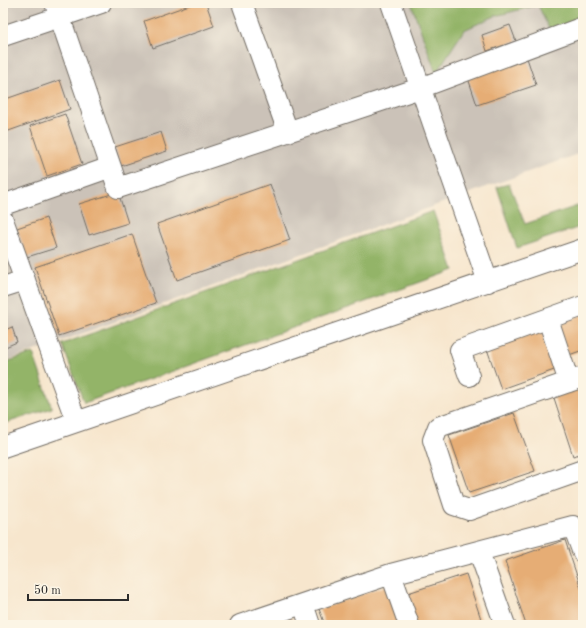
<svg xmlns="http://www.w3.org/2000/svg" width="586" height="628" viewBox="0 0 586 628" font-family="'Old Standard TT',serif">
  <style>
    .industrial { fill: #cbc2b8 }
    .forest { fill: #93b468; stroke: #5f704a }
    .building { fill: #e6ad74 }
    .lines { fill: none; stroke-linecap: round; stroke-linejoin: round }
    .minor-casing { stroke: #726c64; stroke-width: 22 }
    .minor { stroke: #fff; stroke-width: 20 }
  </style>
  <rect width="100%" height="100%" fill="#fcf5e5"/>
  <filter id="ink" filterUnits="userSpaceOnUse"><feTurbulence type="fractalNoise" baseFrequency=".025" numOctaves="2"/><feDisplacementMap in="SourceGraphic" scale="8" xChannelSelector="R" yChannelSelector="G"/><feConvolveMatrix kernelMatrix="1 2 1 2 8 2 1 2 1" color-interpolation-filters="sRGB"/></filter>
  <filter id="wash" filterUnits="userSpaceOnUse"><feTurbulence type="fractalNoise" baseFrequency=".012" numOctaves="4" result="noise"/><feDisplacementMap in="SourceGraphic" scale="16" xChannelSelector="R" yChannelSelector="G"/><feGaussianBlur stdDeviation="0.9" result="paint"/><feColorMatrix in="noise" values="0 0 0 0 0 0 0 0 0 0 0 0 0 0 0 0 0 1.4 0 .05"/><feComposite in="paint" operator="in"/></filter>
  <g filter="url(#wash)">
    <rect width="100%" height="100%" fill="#f7e6cd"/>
    <path class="industrial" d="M3 3H583V152L3 362Z"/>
    <path class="forest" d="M411 3H583V18L550 31 538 5 495 16 464 30 436 73Z
      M509 184 525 224 583 204V226L517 248 497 187Z
      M433 211 454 270 84 403 62 344Z
      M33 353 52 408 3 424V363Z"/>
    <g id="blocks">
      <path class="building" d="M195 3H206L214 26 153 48 144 21Z
        M510 25 516 41 487 51 482 35Z
        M527 58 536 85 477 105 468 78Z
        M60 80 70 109 3 133V100Z
        M65 114 82 164 47 176 30 126Z
        M161 132 167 151 121 166 115 147Z
        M270 184 290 240 177 280 157 224Z
        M118 192 128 223 89 235 79 204Z
        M46 218 56 248 27 257 17 228Z
        M132 234 156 303 59 336 35 267Z
        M583 314V350L569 355 557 325Z
        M12 327 17 342 3 348V331Z
        M542 329 557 369 501 389 487 349Z
        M583 385V453L573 456 553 395Z
        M514 413 535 471 469 493 449 435Z
        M565 540 583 594V625H526L505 561Z
        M466 574 483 625H416L405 594Z
        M388 585 403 625H325L319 609Z
        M290 618 293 625H271Z"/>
    </g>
  </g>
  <g filter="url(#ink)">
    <use href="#blocks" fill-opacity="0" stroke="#726c64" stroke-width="1"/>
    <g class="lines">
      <defs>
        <path id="minor" d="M55 3 118 188 420 88 583 27
          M242 3 288 132
          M391 3 488 282
          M3 36 101 3
          M3 205 111 167
          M3 220 76 421
          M3 287 25 280
          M548 319 569 382
          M469 376 460 350 583 306
          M583 377 438 427 433 440 454 505 469 510 583 470
          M3 447 583 249
          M479 552 505 625
          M391 574 409 625
          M303 604 310 625
          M240 625 391 574 573 526 583 553"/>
      </defs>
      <use href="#minor" class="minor-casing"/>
      <use href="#minor" class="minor"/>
    </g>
  </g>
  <rect width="586" height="628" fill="none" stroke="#fcf5e5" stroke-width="16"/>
  <path d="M28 594v6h100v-6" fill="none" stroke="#2b2b2b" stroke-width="2"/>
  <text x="34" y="594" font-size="12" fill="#2b2b2b" stroke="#fcf5e5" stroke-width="3" paint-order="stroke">50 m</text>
</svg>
